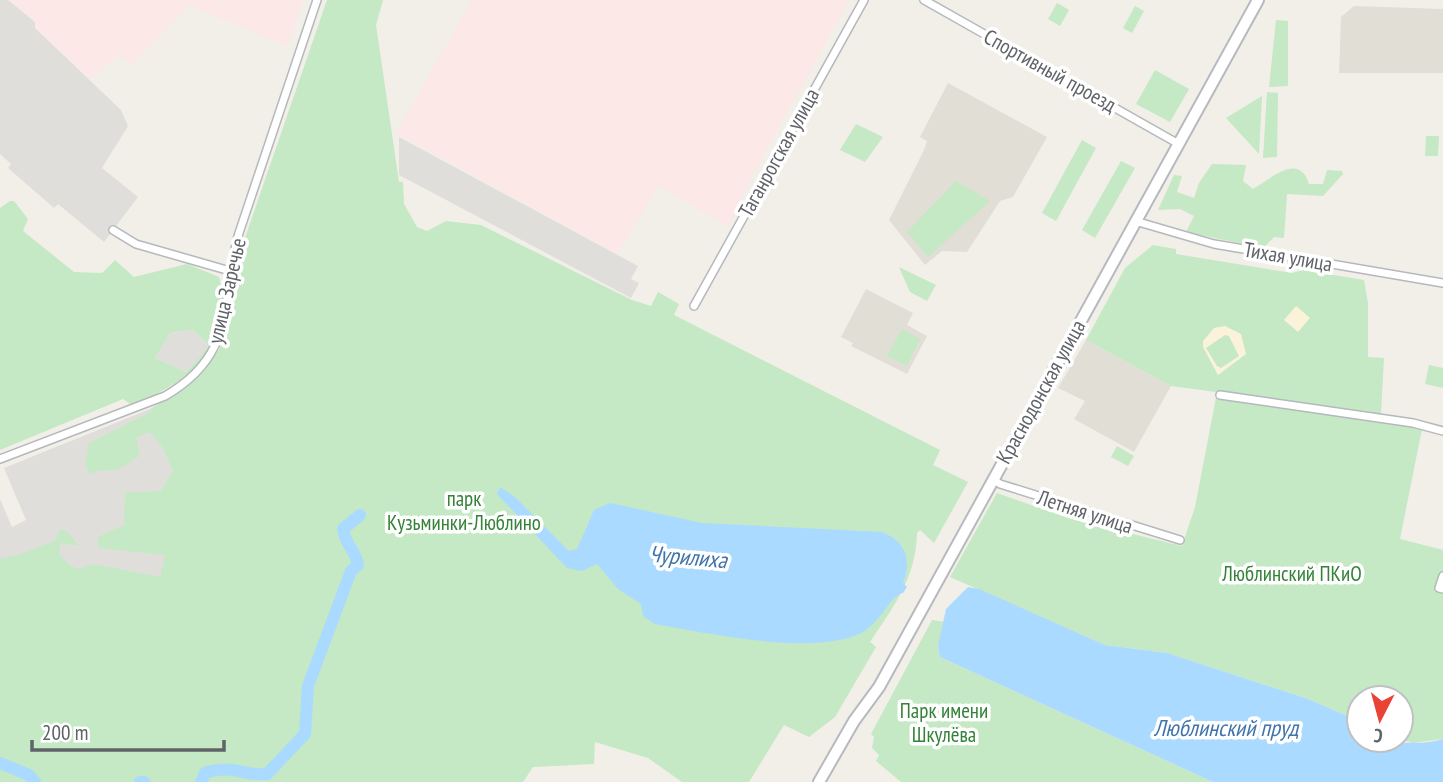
<svg xmlns="http://www.w3.org/2000/svg" width="1443" height="782" viewBox="0 0 1443 782" font-family="'PT Sans Narrow',sans-serif">
  <style>
    .industrial { fill: #e0deda }
    .education { fill: #e1ded6 }
    .medical { fill: #fce8e6 }
    .green { fill: #c5e8c5; fill-rule: evenodd }
    .sand { fill: #fbf3d9; fill-rule: evenodd }
    .water { fill: #aadaff }
    .lines { fill: none; stroke-linecap: round; stroke-linejoin: round }
    .river { stroke: #aadaff; stroke-width: 12 }
    .minor-casing { stroke: #b5b8bc; stroke-width: 10 }
    .secondary-casing { stroke: #b6babf; stroke-width: 14 }
    .minor { stroke: #fff; stroke-width: 7 }
    .secondary { stroke: #fff; stroke-width: 10 }
    .labels { text-anchor: middle; stroke-width: 7; stroke-linejoin: round; paint-order: stroke }
    .street-label { font-size: 21px; fill: #5f6368; stroke: #fff }
    .park-label { font-size: 21px; fill: #348238; stroke: #fff }
    .water-label { font-size: 23px; font-style: italic; fill: #4174aa; stroke: #fff }
  </style>
  <rect width="100%" height="100%" fill="#f1efe8"/>
  <path class="industrial" d="M0 0H8L35 22V28L121 110 128 126 102 168 138 197 104 242 58 204 54 208 8 168 11 164 0 154Z
    M399 137 638 266 631 279 639 283 631 298 399 175Z
    M192 330 210 345 186 372 155 358 170 333Z
    M150 409 171 420 198 581 0 701V499L12 527 26 520 4 468Z"/>
  <path class="education" d="M1354 6 1443 9V73H1339L1341 17Z
    M948 83 1047 137 1013 197 1000 201 967 252 942 251 925 265 889 220 924 150 927 141 920 137Z
    M866 289 913 313 907 325 927 336 907 374 851 346 853 343 841 337Z
    M1086 340 1171 386 1134 452 1074 419 1085 401 1058 388Z"/>
  <path class="medical" d="M9 0H303L287 46 189 5 132 65 119 55 90 79 35 28V22Z
    M472 0H849L753 174 729 227 659 186 617 254 396 133Z"/>
  <path class="green" d="M327 0H383L376 25 399 182H403L404 204 417 227 427 231 446 221 481 225 632 300 651 306 658 292 679 304 674 315 940 450 933 465 968 482 934 543 920 530 917 533C916 578 894 606 870 642L876 647 835 717 809 737 784 725 749 782H682L648 758 595 742 594 764 533 767 523 782H0V559L18 555 55 541 60 529 68 532 79 546 61 543 59 554 69 565 78 569 94 564 160 577 165 555 99 548 98 537 124 525 125 493 161 491 173 471 163 448 150 432 136 437 140 455C132 461 124 468 113 470 104 471 99 469 90 474L85 465 89 443 152 411 150 409 184 388 219 350 246 235Z
    M1057 3 1069 10 1060 26 1048 19Z
    M1135 6 1144 11 1132 33 1123 28Z
    M1276 20 1288 21V86L1269 87Z
    M1155 70 1189 89 1170 122 1136 104Z
    M1267 92 1278 93 1277 157 1263 158Z
    M1262 96V97L1259 154 1226 118Z
    M856 124 883 137 865 162 840 150Z
    M1426 136H1439L1438 156H1425Z
    M1082 140 1096 148 1056 221 1042 213Z
    M1121 161 1135 168 1095 238 1082 230Z
    M1212 164 1246 165 1243 181 1253 189C1272 178 1299 152 1309 184H1323L1327 170 1342 171 1343 174 1323 196 1287 194 1284 238 1274 237 1263 248 1186 232 1194 216 1180 209 1158 210 1174 175 1182 176 1177 192 1194 198 1199 183Z
    M956 181 990 201 928 257 907 232Z
    M10 201H14L28 219 23 231 74 272 102 273 115 260 134 277 187 264 219 277C237 344 188 383 132 405L123 399 0 450V208ZM192 330 210 345 186 372 155 358 170 333Z
    M1153 245 1176 249V254L1292 273 1304 270 1364 280 1368 303V357L1384 358 1381 414 1171 386 1086 340 1125 268Z
    M899 267 936 285 927 301 910 292Z
    M902 329 920 339 907 366 887 356Z
    M1429 365 1443 368V388L1425 384Z
    M1216 398 1422 429 1400 539 1443 550V739L1412 743 1401 739V698H1359V721L1308 699 1167 653 1105 645 950 577 997 493 1071 519 1182 546 1195 507Z
    M1117 446 1134 456 1128 466 1111 457Z
    M932 620 945 622 938 646 940 657 1213 782H901L876 761 879 755 872 748 874 737 871 734Z"/>
  <path class="sand" d="M1296 306 1310 318 1298 332 1284 320Z
    M1225 326 1241 334 1246 354 1218 375 1203 347V341L1214 328ZM1225 335 1229 336 1239 356 1221 368 1217 366 1206 348Z"/>
  <path class="water" d="M500 487 515 497 569 551 577 549 594 510 610 503 702 523 882 532C906 541 912 561 903 583L907 587 903 593C890 595 879 627 857 635 807 655 708 633 655 624L643 616 641 604 618 589 597 564 582 571 567 568 497 494Z
    M968 587 979 589 1105 645 1167 653 1308 699 1359 721V740C1386 740 1419 747 1443 739V782H1213L940 657 938 646 946 609Z"/>
  <g class="lines">
    <path class="river" d="M0 763 29 775 35 782
      M140 782H144
      M201 782 205 773C234 764 241 776 267 774L305 734 308 686 351 571 358 565C356 550 345 545 343 529L360 515"/>
    <defs>
      <path id="minor" d="M924 0 1177 143
        M1135 221 1214 244 1443 283
        M113 230 136 244 230 271
        M694 306 864 0
        M1220 395 1413 423 1443 431
        M0 459 165 396C239 353 219 302 239 233L317 0
        M993 479 1000 484 1180 540
        M1443 576 1439 588 1443 589"/>
      <path id="secondary" d="M819 782 854 721 879 687 1258 0"/>
    </defs>
    <use href="#minor" class="minor-casing"/>
    <use href="#secondary" class="secondary-casing"/>
    <use href="#minor" class="minor"/>
    <use href="#secondary" class="secondary"/>
  </g>
  <g class="labels">
    <g class="street-label">
      <text transform="translate(1050 71) rotate(29)" y="7">Спортивный проезд</text>
      <text transform="translate(779 153) rotate(-61)" y="7">Таганрогская улица</text>
      <text transform="translate(1288 257) rotate(10)" y="7">Тихая улица</text>
      <text transform="translate(227 291) rotate(-77)" y="7">улица Заречье</text>
      <text transform="translate(1041 392) rotate(-61)" y="7">Краснодонская улица</text>
      <text transform="translate(1085 512) rotate(18)" y="7">Летняя улица</text>
    </g>
    <g class="park-label">
      <text x="464" y="506">парк<tspan x="464" dy="24">Кузьминки-Люблино</tspan></text>
      <text x="1292" y="581">Люблинский ПКиО</text>
      <text x="944" y="718">Парк имени<tspan x="944" dy="24">Шкулёва</tspan></text>
    </g>
    <g class="water-label">
      <text transform="translate(688 557) rotate(5)" y="8">Чурилиха</text>
      <text x="1226" y="736">Люблинский пруд</text>
    </g>
  </g>
  <g transform="translate(1380 719) rotate(186)"><circle r="33" fill="#ffffff" stroke="#bfc1c3" stroke-width="2"/>
  <path d="M0-5L12 26L0 18L-12 26Z" fill="#ea4335"/>
  <text y="-10" font-size="19" font-weight="bold" text-anchor="middle" fill="#5f6368">С</text>
  </g>
  <path d="M32 740v10h192v-10" fill="none" stroke="#5f6368" stroke-width="3.5"/>
  <text x="42" y="740" font-size="21" fill="#5f6368" stroke="#ffffff" stroke-width="5" paint-order="stroke">200 m</text>
</svg>
